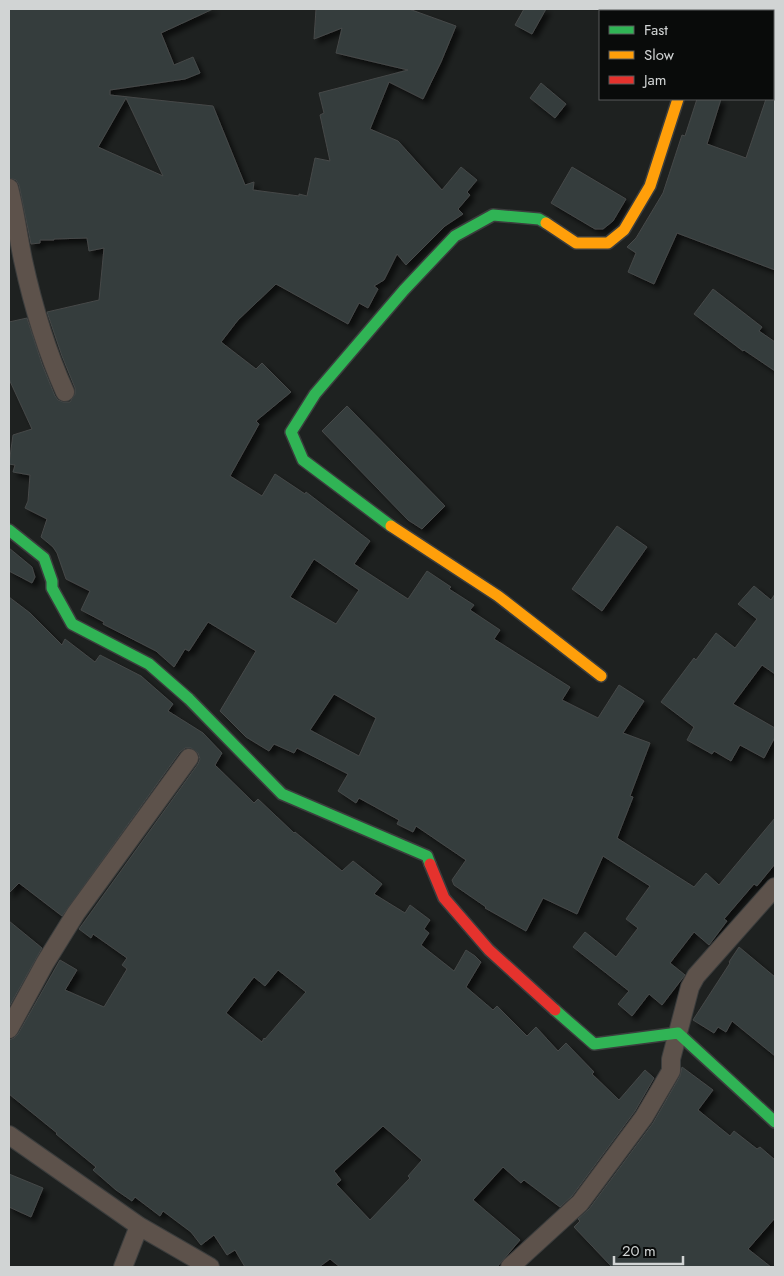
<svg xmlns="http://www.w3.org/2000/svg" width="784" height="1276" viewBox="0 0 784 1276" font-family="Jost,sans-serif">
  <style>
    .building { fill: #343e3e; stroke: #464848; fill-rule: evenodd; filter: url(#shadow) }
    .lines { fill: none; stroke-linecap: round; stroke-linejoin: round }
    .street-casing { stroke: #3b3d3d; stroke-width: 20 }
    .fast-casing { stroke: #3b3d3d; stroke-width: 14 }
    .slow-casing { stroke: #3b3d3d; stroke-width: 14 }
    .jam-casing { stroke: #3b3d3d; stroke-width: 14 }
    .street { stroke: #5d524b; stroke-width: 18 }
    .fast { stroke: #30b455; stroke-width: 11 }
    .slow { stroke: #ff9f0a; stroke-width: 11 }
    .jam { stroke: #e5322d; stroke-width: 11 }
  </style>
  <defs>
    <filter id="shadow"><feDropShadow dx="4.5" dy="4.5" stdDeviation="2.5" flood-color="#0009"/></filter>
  </defs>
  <rect width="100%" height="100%" fill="#1e2120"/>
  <path class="building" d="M9 9H213L161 33 174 65 193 57 200 73 185 79 110 90V95L213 106 245 185 254 182 253 190 299 196V194L307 196 315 158 330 161 320 115 324 113 319 93 408 70 336 53 342 28 314 39 316 9H409L456 26 441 62 423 99 389 82 370 129 398 141 442 190 461 167 477 180 467 192 470 195 458 209 463 214 445 226 406 265 397 254 384 280 374 286 378 289 368 308 359 303 348 324 276 284 238 320 221 342 256 369 262 363 291 392 256 421 259 424 230 476 262 496 275 474 305 494 306 492 370 541 354 564 408 599 427 571 451 587 449 589 474 605 470 610 500 630 494 639 570 687 562 700 598 718 619 685 644 701 623 733 650 743 630 796 633 797 617 838 694 887 706 873 719 885 775 818V864L757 886 754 884 724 919 727 921 709 945 694 932 670 963 685 975 662 1005 649 994 632 1016 618 1004 629 991 573 947 585 932 616 957 638 928 626 919 650 886 603 856 577 914 543 898 526 931 485 908 486 907 454 885 452 880 466 860 416 826 413 832 397 824 399 820 359 798 356 803 338 791 348 774 297 748 294 753 274 744 269 751 246 737 220 711 256 651 208 622 189 651 185 649 174 667 156 651 103 624 104 622 81 610 90 591 66 579 57 553 53 547 41 537 47 519 25 508 28 501 30 475 13 472 15 465 9 464 13 435 32 429 9 379V322L27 318 42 364 55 396 58 400 63 402H70L75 394V388L62 356 47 312 99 300 104 248 89 251 87 238 54 239V240H40V243L31 244 19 185 16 180 9 178ZM126 98 163 176 98 147ZM314 559 359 590 336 624 290 597ZM334 694 376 718 359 756 310 730Z
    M524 9H546L532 34 515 25Z
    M773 82H775V270L677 233 654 284 628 272 636 253 627 247 636 238 663 193 682 135 685 136 697 99H721L707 144 746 158 766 99H773Z
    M541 83 566 104 555 118 530 98Z
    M572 167 626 199 613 221 603 229H595L551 203Z
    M713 289 762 327 759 331 775 342V371L744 350 743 351 694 314Z
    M347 406 445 506 422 529 408 520 322 431Z
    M617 526 647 547 602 611 572 589Z
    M9 548 32 567 35 577 32 583 9 571Z
    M754 586 771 600 775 594V674L762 665 733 704 775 728V737L764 758 740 745 731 761 714 751 712 754 687 740 694 727 661 702 694 658 696 660 716 633 735 648 757 619 738 604Z
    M9 597 30 613 62 645 65 639 95 662 100 655 141 676 173 704 168 711 203 733 222 753 215 765 254 803 258 799 294 833 295 832 342 871 353 861 382 884 374 894 405 913 410 905 430 920 424 929 429 933 421 945 454 971 466 950 475 956 481 962 466 987 493 1010 497 1006 527 1036 536 1027 558 1051 566 1043 594 1072 592 1074 619 1100 645 1070 654 1078 635 1111 572 1196 560 1207 524 1180 521 1183 503 1167 473 1200 520 1240 497 1267H340L330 1259 319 1267H245L235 1250 227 1255 214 1235 201 1245 191 1232 163 1211 160 1216 135 1197 132 1201 116 1190 93 1170 96 1167 56 1134 57 1133 9 1094V1040L14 1038 18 1034 60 960 77 970 65 990 104 1007 127 969 122 965 127 958 93 934 91 938 79 929 198 764 200 759 198 753 191 748H185L180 752 62 916 19 883 9 893ZM278 970 306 992 265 1039 264 1038 262 1042 226 1013 254 977 265 986ZM383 1126 422 1160 408 1176 410 1178 370 1220 336 1184 341 1180 334 1171Z
    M9 921 42 948 9 1007Z
    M739 947 775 977V1056L732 1021 726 1032 718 1027 714 1033 693 1020 730 963 729 962Z
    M682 1067 713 1090 698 1110 730 1136 734 1131 757 1149 760 1147 775 1160V1218L748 1249 771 1267H612L574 1227 580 1221 578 1219 589 1209 653 1123 680 1076Z
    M9 1174 43 1188 31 1217 9 1207Z"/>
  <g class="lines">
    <defs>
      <path id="street" d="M706 11V9
        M9 188C15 211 18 236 23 260 33 306 46 350 65 392
        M9 1029 45 963 76 913 189 758
        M9 1135 139 1226 210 1267
        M123 1267 139 1226
        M510 1267 580 1203 644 1117 671 1071V1059L690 987 696 976 775 887"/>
      <path id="fast" d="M391 526 303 460 291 432 315 394 404 290 455 236 493 215 539 219 546 223
        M9 530 44 558 52 581V588L72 624 149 664 189 699 282 794 427 856 430 864
        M555 1010 594 1044 678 1033 775 1122"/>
      <path id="slow" d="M546 223 576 243H608L624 230 650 186 678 99
        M391 526 498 596 601 676"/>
      <path id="jam" d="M430 864 444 898 489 950 555 1010"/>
    </defs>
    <use href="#street" class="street-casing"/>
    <use href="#fast" class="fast-casing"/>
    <use href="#slow" class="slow-casing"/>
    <use href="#jam" class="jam-casing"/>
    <use href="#street" class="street"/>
    <use href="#fast" class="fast"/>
    <use href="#slow" class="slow"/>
    <use href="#jam" class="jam"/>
  </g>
  <rect width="784" height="1276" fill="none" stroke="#d1d4d4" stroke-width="20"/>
  <rect x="599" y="10" width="175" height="90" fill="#090b0a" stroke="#595b5b"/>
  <rect x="609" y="26" width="25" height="8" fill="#30b455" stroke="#595b5b"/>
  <text x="644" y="35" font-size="15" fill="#d1d4d4">Fast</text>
  <rect x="609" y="51" width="25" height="8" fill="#ff9f0a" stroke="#595b5b"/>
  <text x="644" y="60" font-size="15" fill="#d1d4d4">Slow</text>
  <rect x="609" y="76" width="25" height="8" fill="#e5322d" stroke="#595b5b"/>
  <text x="644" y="85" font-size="15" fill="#d1d4d4">Jam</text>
  <path d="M614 1256v8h69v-8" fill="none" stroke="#d1d4d4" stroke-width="2.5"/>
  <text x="622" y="1256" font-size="15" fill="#d1d4d4" stroke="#090b0a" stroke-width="4" paint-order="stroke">20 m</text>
</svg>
